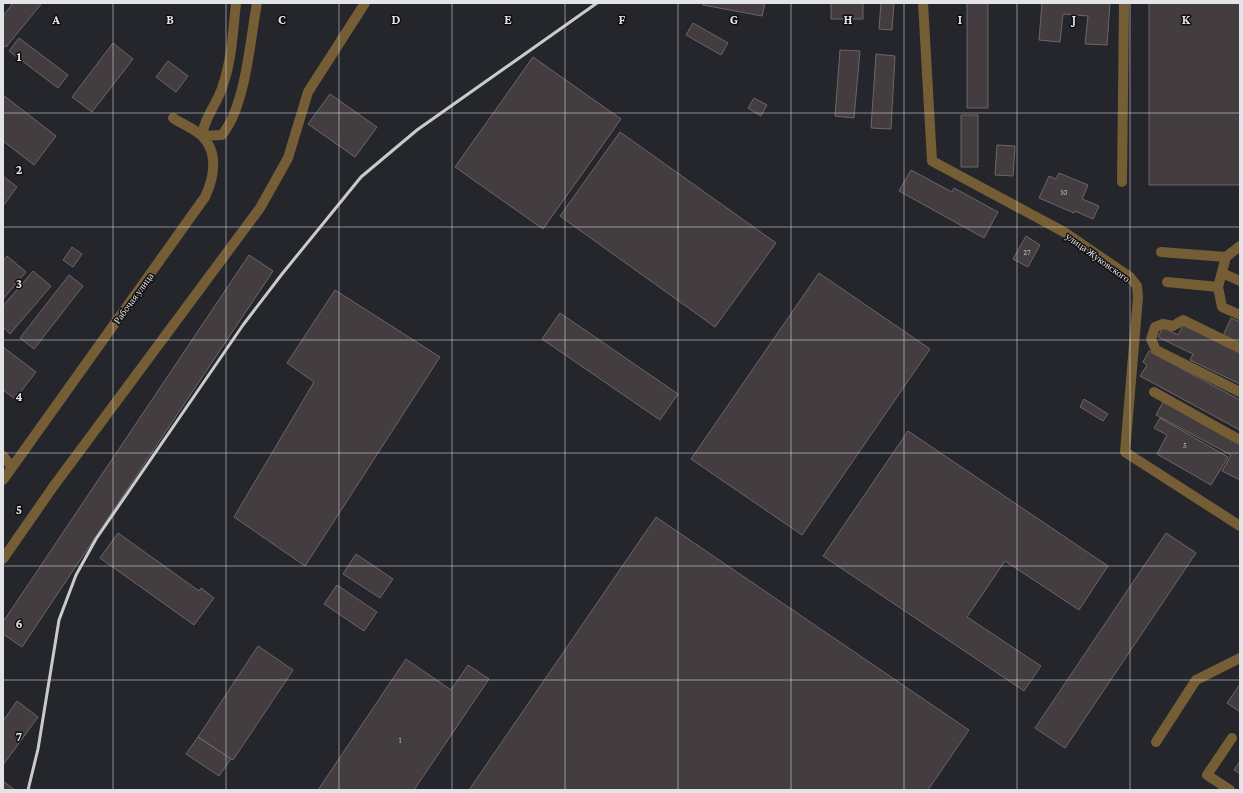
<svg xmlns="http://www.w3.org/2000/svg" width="1243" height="793" viewBox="0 0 1243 793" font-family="'Crimson Pro',serif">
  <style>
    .building { fill: #433d40; stroke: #6c6568 }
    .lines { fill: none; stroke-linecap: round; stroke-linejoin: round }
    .minor { stroke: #755d35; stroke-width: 10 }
    .rail { stroke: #c9cace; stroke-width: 3 }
    .grid { fill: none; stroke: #e3e4e7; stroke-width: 1; stroke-opacity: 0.55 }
    .labels { text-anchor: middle; stroke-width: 3; stroke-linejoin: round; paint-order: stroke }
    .number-label { font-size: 8px; fill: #bbbabd }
    .street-label { font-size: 10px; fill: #e3e4e7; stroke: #0f0f11 }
    .grid-label { font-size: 13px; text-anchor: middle; font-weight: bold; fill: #e3e4e7; stroke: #0f0f11; stroke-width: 3; stroke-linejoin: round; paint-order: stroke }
  </style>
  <rect width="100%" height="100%" fill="#25262b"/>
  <path class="building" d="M13 3H42L6 47 3 45V16Z
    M703 3H765L762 16 703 5Z
    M831 3H863V19H831Z
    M881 3H894L892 30 879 29Z
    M967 3H988V108H967Z
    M1042 3H1110L1107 45 1085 44 1088 16 1063 14 1060 42 1039 40Z
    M1149 3H1240V185H1149Z
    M693 23 728 43 721 55 686 35Z
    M19 38 68 75 58 88 9 51Z
    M113 43 133 59 92 112 72 97Z
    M840 50 860 51 854 118 835 116Z
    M876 54 895 56 891 129 871 128Z
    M533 57 621 119 543 229 455 167Z
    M168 61 188 76 176 92 156 77Z
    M330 94 377 127 355 157 308 124Z
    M3 95 56 136 34 165 3 141Z
    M754 98 767 105 761 116 748 108Z
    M961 115H978V167H961Z
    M620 132 776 243 715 327 560 216Z
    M997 145 1015 146 1013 176 995 175Z
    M911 170 952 192 954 188 998 212 984 238 899 191Z
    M1059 173 1088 185 1082 199 1099 206 1093 219 1075 211 1074 213 1039 198 1049 176 1056 179Z
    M3 176 17 187 3 206Z
    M1026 236 1040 245 1028 267 1013 259Z
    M72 247 82 254 73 267 63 260Z
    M249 255 273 271 22 647 3 634V622Z
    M7 256 26 272 3 299V261Z
    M33 271 51 286 10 334 3 327V306Z
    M819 273 930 349 802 535 691 459Z
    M69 275 83 286 34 349 20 338Z
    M335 290 440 357 305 566 234 517 314 382 287 363Z
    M560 313 678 394 660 420 542 339Z
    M1231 318 1240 322V345L1223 336Z
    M1183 325 1240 353V384L1190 360 1193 354 1158 337 1163 327 1178 335Z
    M3 347 36 372 15 399 3 390Z
    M1149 351 1240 400V430L1140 376 1147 365 1143 362Z
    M1084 399 1108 414 1103 421 1080 407Z
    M1163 402 1240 443V480L1222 471 1231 455 1156 415Z
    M1160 418 1228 457 1211 485 1157 454 1167 435 1154 428Z
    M908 431 1108 566 1079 610 1005 561 967 617 1041 666 1024 691 823 556Z
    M656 517 969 730 928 790H469Z
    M118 533 199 591 201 588 214 598 194 625 100 558Z
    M1166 533 1196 553 1065 748 1035 728Z
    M356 554 393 579 380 598 343 574Z
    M337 585 377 612 364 631 324 604Z
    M258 646 293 670 233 760 198 737Z
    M406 659 451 690 468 665 489 679 414 790H318Z
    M1240 684V712L1227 703Z
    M17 701 38 717 3 765V721Z
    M198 737 231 759 219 776 186 754Z
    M1240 761V774L1234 770Z
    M3 781 15 790H3Z"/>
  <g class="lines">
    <path class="minor" d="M236 3C233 30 232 59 223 85 218 103 204 117 202 136L222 135C246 105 250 40 257 3
      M923 3 932 161 1064 232 1130 277 1137 286 1138 297 1125 452 1240 526
      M1122 182 1124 3
      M1240 246 1226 257 1218 287 1222 307 1240 315
      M1161 252 1226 257
      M1222 273 1240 281
      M1167 282 1218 287
      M1240 348 1183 320 1173 326 1163 324 1155 327 1151 339 1156 350 1240 392
      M1154 392 1240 440
      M3 456 12 467
      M3 480 205 197C214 178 219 153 202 136 195 129 182 124 173 118
      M3 559 53 487 260 208 288 158 308 92 365 3
      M1156 742 1196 680 1240 658
      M1230 790 1207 775 1232 738"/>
    <path class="rail" d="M28 790 38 749 59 620 76 575 96 539 243 325 282 274 361 177 417 130 597 3"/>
  </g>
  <path class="grid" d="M113 3V790M226 3V790M339 3V790M452 3V790M565 3V790M678 3V790M791 3V790M904 3V790M1017 3V790M1130 3V790M3 113H1240M3 227H1240M3 340H1240M3 453H1240M3 566H1240M3 680H1240"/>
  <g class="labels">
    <g class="number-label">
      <text x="1064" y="195">10</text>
      <text x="1027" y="255">27</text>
      <text x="1185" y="448">5</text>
      <text x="400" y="743">1</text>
    </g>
    <g class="street-label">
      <text transform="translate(1098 257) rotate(36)" y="4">улица Жуковского</text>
      <text transform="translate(133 298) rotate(-54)" y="4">Рабочая улица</text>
    </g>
  </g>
  <g class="grid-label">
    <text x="56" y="24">A</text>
    <text x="170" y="24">B</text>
    <text x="282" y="24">C</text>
    <text x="396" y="24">D</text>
    <text x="508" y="24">E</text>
    <text x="622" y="24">F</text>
    <text x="734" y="24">G</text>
    <text x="848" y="24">H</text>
    <text x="960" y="24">I</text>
    <text x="1074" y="24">J</text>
    <text x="1186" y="24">K</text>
    <text x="19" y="61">1</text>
    <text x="19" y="174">2</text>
    <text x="19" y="288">3</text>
    <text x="19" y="401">4</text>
    <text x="19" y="514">5</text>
    <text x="19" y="628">6</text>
    <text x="19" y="741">7</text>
  </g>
  <rect width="1243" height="793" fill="none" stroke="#e3e4e7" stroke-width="8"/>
</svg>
